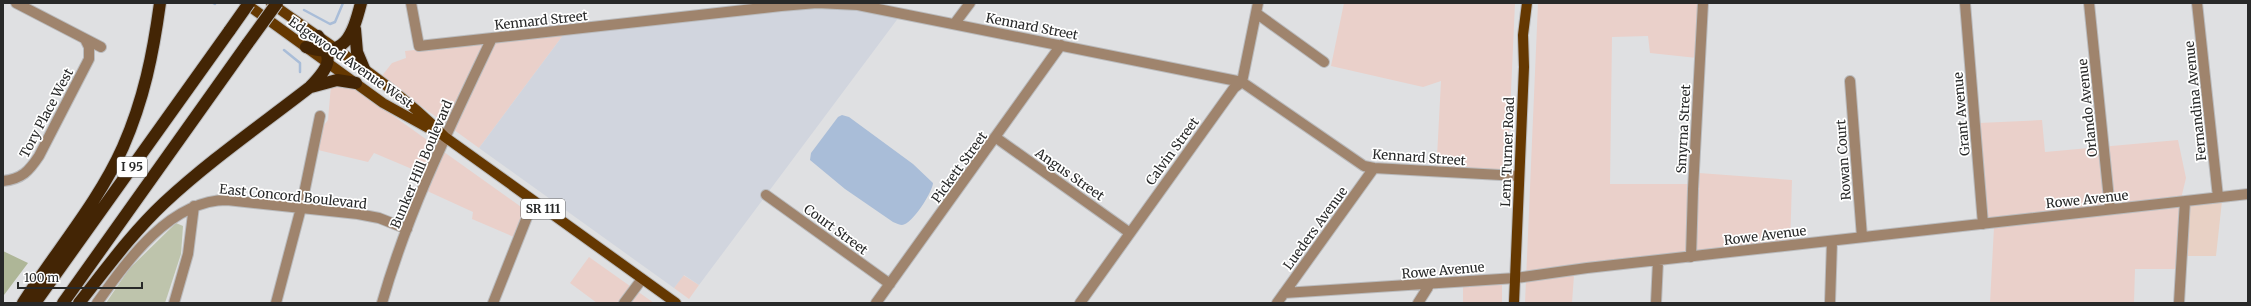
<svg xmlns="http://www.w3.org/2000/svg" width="2251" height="306" viewBox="0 0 2251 306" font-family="Merriweather,serif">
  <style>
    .commercial { fill: #ead0ca }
    .industrial { fill: #e8d1c5 }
    .built { fill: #d1d5de }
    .green { fill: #bec4ac }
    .forest { fill: #aeb697 }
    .water { fill: #a9bdd8 }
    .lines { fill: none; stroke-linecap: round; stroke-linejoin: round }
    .stream { stroke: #a9bdd8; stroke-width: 2.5 }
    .minor-casing { stroke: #babbbd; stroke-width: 12 }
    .major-casing { stroke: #babbbd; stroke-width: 12 }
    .highway-casing { stroke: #babbbd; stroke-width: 14 }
    .minor { stroke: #9f846d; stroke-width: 10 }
    .major { stroke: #653801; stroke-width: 10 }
    .highway { stroke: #432505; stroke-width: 12 }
    .highway-bridge-casing { stroke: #babbbd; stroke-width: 14; stroke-linecap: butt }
    .highway-bridge { stroke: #432505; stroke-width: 12 }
    .labels { text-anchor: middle; stroke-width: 3.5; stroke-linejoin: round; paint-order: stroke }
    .shield { fill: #fff; stroke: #686969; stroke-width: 1 }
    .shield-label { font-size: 12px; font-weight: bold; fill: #282929 }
    .street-label { font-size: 13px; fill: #282929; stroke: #fff }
  </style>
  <rect width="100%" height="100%" fill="#dfe0e2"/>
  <path class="commercial" d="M1344 3H1515L1507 180 1436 176 1441 81 1423 87 1331 66Z
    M1538 3H1699L1697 58 1650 53 1648 36 1612 37 1610 184H1698L1699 173 1792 180 1790 249 1574 275 1572 303H1525Z
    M564 34 479 148 381 77 392 63 406 58 405 51Z
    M331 85 347 86 357 90 524 209 514 237 472 219 473 212 425 190 431 177 374 153 368 162 318 150 321 129 328 120Z
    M2042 120 2045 152 2178 140 2186 178 2179 207 2177 269H2135L2134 303H1990L1994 227H1986L1979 123Z
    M589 257 654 303H597L570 283Z
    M683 275 699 285 689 299 674 288Z
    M1463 285H1502V303H1463Z"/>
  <path class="industrial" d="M2222 201 2216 256H2178L2179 207Z"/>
  <path class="built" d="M801 7H834L899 17 699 285 684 275 674 288 479 148 564 34Z"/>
  <path class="green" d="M176 223 183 226 181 254 165 303H106L129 269Z"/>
  <path class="forest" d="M3 251 28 263 4 295H3Z"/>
  <path class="water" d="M842 115 849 117 913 164 933 183C933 191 912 225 902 225 900 225 896 223 893 222L845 189 810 160 811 153 838 117Z"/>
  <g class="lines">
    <path class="stream" d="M213 3 215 4
      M304 10 330 24 335 22 343 3
      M284 50 300 63V72"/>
    <defs>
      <path id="minor" d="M16 3 101 47
        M411 3 419 46 781 6 817 3 858 5 1242 82 1364 166 1374 168 1519 176
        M1965 3 1983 224
        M2089 3 2110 209
        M2197 3 2218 197
        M1256 13 1324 62
        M955 23 970 3
        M1850 81 1862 237
        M995 137 1130 233
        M3 181C22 179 29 171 39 156L89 59V47L85 39
        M766 195 890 284
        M1691 257 1693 189 1703 3
        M1284 293 1516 278 1587 268 2248 194
        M97 303C127 261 170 200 227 200L358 214 379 218 407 229
        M174 303 188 254 194 206
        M276 303 301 208 320 116
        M382 303C408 211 451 124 492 38
        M493 303 533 202
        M624 303 642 279
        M876 303 1061 45
        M1080 303 1234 88 1242 82 1258 3
        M1277 303 1374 168
        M1418 303 1430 284
        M1656 303 1658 261
        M1830 303 1832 241
        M2179 303 2185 201"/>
      <path id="major" d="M245 3 383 103 439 134
        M271 3C330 46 394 85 445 137L676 303
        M1514 303 1524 67 1523 35 1527 3"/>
      <path id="highway" d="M355 29 357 52 365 71
        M306 47C345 60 353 34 361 3
        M311 87 337 80 356 83
        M23 303C56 251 98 203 123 147 144 99 153 54 160 3
        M35 303 230 30
        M63 303 248 43
        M79 303C106 269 132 233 164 203 209 161 261 125 310 87 328 68 335 60 318 36"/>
    </defs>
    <use href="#minor" class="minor-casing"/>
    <use href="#major" class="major-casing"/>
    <use href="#highway" class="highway-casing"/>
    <use href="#minor" class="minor"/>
    <use href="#major" class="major"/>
    <use href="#highway" class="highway"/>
    <defs>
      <path id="highway-bridge" d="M230 30 249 3
        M248 43 277 3"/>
    </defs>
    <use href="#highway-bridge" class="highway-bridge-casing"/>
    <use href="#highway-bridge" class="highway-bridge"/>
  </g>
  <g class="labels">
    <g class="shield">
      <rect x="117" y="157" width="30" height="20" rx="3"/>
      <rect x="521" y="199" width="44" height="20" rx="3"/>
    </g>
    <g class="shield-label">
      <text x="132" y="171">I 95</text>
      <text x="543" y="213">SR 111</text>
    </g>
    <g class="street-label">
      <text transform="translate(541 20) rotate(-6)" y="5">Kennard Street</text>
      <text transform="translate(1032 26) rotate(11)" y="5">Kennard Street</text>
      <text transform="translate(351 62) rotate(35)" y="5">Edgewood Avenue West</text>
      <text transform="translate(2195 101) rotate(-96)" y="5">Fernandina Avenue</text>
      <text transform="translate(2087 108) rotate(-96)" y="5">Orlando Avenue</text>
      <text transform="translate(46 113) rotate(-62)" y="5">Tory Place West</text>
      <text transform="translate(1961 114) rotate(-95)" y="5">Grant Avenue</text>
      <text transform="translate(1683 129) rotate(-87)" y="5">Smyrna Street</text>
      <text transform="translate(1172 151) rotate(-54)" y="5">Calvin Street</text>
      <text transform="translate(1507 152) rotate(-88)" y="5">Lem Turner Road</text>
      <text transform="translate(1419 157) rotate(4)" y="5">Kennard Street</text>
      <text transform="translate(1843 160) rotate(-94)" y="5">Rowan Court</text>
      <text transform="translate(421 164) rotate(-67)" y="5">Bunker Hill Boulevard</text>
      <text transform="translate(959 167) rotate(-54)" y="5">Pickett Street</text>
      <text transform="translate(1070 174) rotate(35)" y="5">Angus Street</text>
      <text transform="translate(293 196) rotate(6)" y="5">East Concord Boulevard</text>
      <text transform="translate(2087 199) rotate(-6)" y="5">Rowe Avenue</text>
      <text transform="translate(1315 228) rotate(-54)" y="5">Lueders Avenue</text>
      <text transform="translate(836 229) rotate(36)" y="5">Court Street</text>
      <text transform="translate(1765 235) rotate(-7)" y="5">Rowe Avenue</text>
      <text transform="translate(1443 270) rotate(-5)" y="5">Rowe Avenue</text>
    </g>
  </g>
  <rect width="2251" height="306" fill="none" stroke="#282929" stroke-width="8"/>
  <path d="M18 282v6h124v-6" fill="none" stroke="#282929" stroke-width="2"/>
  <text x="24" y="282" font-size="12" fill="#282929" stroke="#ffffff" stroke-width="3" paint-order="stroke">100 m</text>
</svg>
